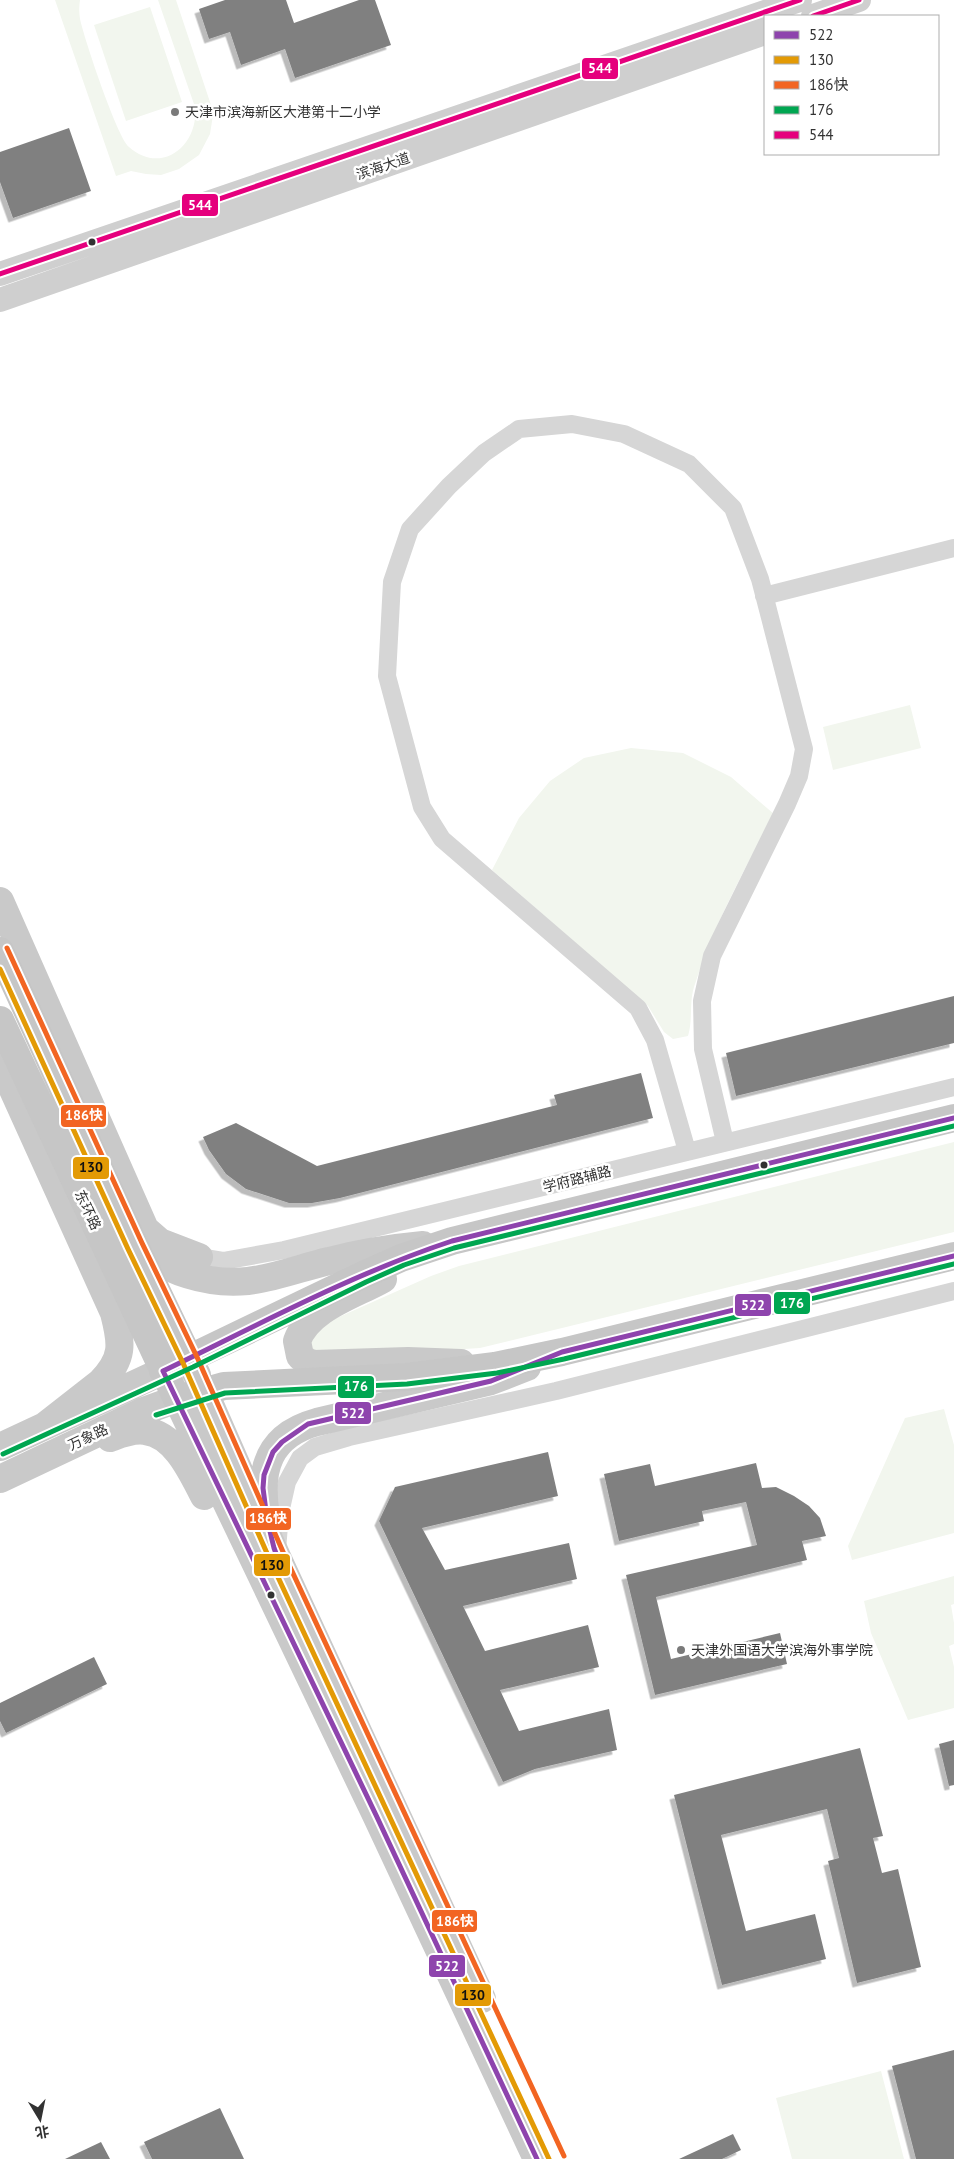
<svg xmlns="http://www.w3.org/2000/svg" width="954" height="2159" viewBox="0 0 954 2159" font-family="'PT Sans','Noto Sans SC',sans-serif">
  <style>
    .green { fill: #f2f6ee }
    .building { fill: #808080; filter: url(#shadow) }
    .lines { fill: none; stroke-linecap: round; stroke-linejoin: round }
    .minor { stroke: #d6d6d6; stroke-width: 18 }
    .secondary { stroke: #cfcfcf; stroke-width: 24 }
    .primary { stroke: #c9c9c9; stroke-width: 28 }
    .trunk { stroke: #c6c6c6; stroke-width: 28 }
    .bus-1-casing { stroke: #fff; stroke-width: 9 }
    .bus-2-casing { stroke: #fff; stroke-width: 9 }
    .bus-3-casing { stroke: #fff; stroke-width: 9 }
    .bus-4-casing { stroke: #fff; stroke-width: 9 }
    .bus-5-casing { stroke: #fff; stroke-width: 9 }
    .bus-1 { stroke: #8e44ad; stroke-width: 5 }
    .bus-2 { stroke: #e39a05; stroke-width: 5 }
    .bus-3 { stroke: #f26522; stroke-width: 5 }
    .bus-4 { stroke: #00a651; stroke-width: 5 }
    .bus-5 { stroke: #e5007d; stroke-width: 5 }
    .poi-dot { fill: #7a7a7a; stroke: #fff; stroke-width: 2 }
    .bus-dot { fill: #323232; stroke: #fff; stroke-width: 2 }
    .labels { text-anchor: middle; stroke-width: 5; stroke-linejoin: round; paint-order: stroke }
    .poi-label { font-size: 14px; fill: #323232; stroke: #fff; text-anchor: start }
    .street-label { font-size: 14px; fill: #323232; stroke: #fff }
    .line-badge { stroke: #fff; stroke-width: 2 }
    .badge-label { font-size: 14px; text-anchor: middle; font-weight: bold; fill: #fff }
    .pale-badge-label { font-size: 14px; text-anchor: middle; font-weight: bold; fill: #111 }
  </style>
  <defs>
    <filter id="shadow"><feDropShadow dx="-4.5" dy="4.5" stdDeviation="0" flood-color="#0004"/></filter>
  </defs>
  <rect width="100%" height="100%" fill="#fff"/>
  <path class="green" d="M55 0H80C79 7 79 12 80 19 84 38 117 137 129 147 160 175 199 147 195 107L158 0H176L211 105 213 115 210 134 199 155 179 169 161 175 146 174 131 171 116 176Z
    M150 7 182 102 126 121 94 25Z
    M910 705 921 748 833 770 823 727Z
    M631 748 683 753 731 777 774 814C744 870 713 926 694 987 689 1003 693 1020 688 1036L673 1039 664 1032 648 1006 492 870 519 818 550 781 584 758Z
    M954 1142V1232L480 1348 322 1358 308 1349 312 1329 431 1276 459 1266Z
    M944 1409 954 1445V1533L852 1560 848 1546 905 1418Z
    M954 1576V1604L951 1605 954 1623V1644L949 1646 954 1667V1708L908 1720 871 1633 864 1601Z
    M881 2071 904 2159H792L776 2098Z"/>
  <path class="building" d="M225 0H286L294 23 359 0H375L391 45 295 78 285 49 241 65 230 32 209 39 199 9Z
    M69 128 91 191 13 218 0 182V152Z
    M954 996V1043L736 1096 726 1053Z
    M641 1073 653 1118 340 1198 312 1203H289L246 1189 226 1174 209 1150 203 1137 236 1123 317 1166 557 1105 554 1095Z
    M548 1452 558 1496 422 1528 445 1570 569 1543 577 1579 463 1606 485 1651 588 1625 599 1667 500 1690 519 1731 609 1709 617 1750 535 1769 503 1782 379 1521 395 1487Z
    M756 1463 762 1488 776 1487 794 1496 809 1506 820 1518 826 1536 802 1541 807 1560 656 1597 671 1659 780 1633 787 1664 655 1695 626 1575 757 1545 746 1502 702 1511 704 1521 619 1541 604 1474 650 1464 655 1486Z
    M94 1657 107 1684 6 1733 0 1721V1703Z
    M954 1740V1785L949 1786 939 1744Z
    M860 1748 883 1836 873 1838 882 1873 898 1869 921 1967 857 1983 828 1861 839 1858 827 1809 721 1835 746 1931 815 1914 826 1959 722 1985 674 1795Z
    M954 2050V2159H916L892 2066Z
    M220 2108 244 2159H152L144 2142Z
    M733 2134 741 2150 722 2159H679Z
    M101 2142 110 2159H65Z"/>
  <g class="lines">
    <path class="minor" d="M764 596 954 548
      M687 1151 655 1040 638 1008 442 839 422 807 387 676 392 582 410 529 449 486 484 453 519 429 572 424 624 434 689 464 733 508 760 579 804 749 799 776 787 804 712 956 702 1001 703 1049 725 1142
      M199 1257 223 1261 284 1250 954 1087
      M277 1550 280 1513 287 1482 300 1458 315 1447 349 1437 556 1391 954 1291"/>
    <path class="secondary" d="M813 16 859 0
      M0 274 800 0
      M0 300 765 33"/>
    <path class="primary" d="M0 901 145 1229 160 1242 199 1257
      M0 1061 114 1313C122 1344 124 1358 101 1382L46 1425
      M135 1246C167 1272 207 1285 248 1281 275 1278 303 1267 329 1261 360 1253 391 1248 423 1245
      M383 1279C355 1295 309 1308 297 1341L300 1356 307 1362 314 1364 408 1361 461 1363
      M204 1391 277 1557 482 1999
      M110 1438C121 1434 133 1429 145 1431 175 1434 192 1473 204 1496
      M0 1447 163 1371
      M0 1479 144 1411 177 1399 376 1815 537 2159
      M266 1515C258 1469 269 1435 317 1422L491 1381 527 1367"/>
    <path class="trunk" d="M0 951 135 1246 197 1375
      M0 1020 177 1399 224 1386 407 1377 495 1366 562 1352 954 1256
      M163 1371 363 1275 401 1258 452 1241 954 1118"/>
    <defs>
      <path id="bus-1" d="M280 1564 274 1548 267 1519 263 1488 264 1475 273 1452 282 1442 308 1424 491 1381 562 1352 954 1256
        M537 2159 376 1815 163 1371C258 1325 352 1274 452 1241L954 1118"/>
      <path id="bus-2" d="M0 969 128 1249 183 1363 270 1560 549 2159"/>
      <path id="bus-3" d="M7 948 142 1243 197 1357 284 1554 564 2156"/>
      <path id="bus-4" d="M156 1415 225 1393 407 1384 497 1373 564 1359 954 1264
        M3 1454 193 1367 366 1282 404 1265 454 1248 954 1126"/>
      <path id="bus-5" d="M813 16 859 0
        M0 274 800 0"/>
    </defs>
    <use href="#bus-1" class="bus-1-casing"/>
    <use href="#bus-2" class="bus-2-casing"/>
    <use href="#bus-3" class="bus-3-casing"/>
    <use href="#bus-4" class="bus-4-casing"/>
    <use href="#bus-5" class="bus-5-casing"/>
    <use href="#bus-1" class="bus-1"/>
    <use href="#bus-2" class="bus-2"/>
    <use href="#bus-3" class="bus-3"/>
    <use href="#bus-4" class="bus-4"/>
    <use href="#bus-5" class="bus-5"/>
  </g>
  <g class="poi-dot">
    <circle cx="175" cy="112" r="5"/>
    <circle cx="681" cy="1650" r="5"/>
  </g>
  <g class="bus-dot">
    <circle cx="92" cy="242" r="4.5"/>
    <circle cx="764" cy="1165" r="4.5"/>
    <circle cx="271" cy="1595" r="4.5"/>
  </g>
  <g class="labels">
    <g class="poi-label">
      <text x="185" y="117">天津市滨海新区大港第十二小学</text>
      <text x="691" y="1655">天津外国语大学滨海外事学院</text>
    </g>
    <g class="street-label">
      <text transform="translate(383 166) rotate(-19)" y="5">滨海大道</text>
      <text transform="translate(577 1179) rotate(-14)" y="5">学府路辅路</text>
      <text transform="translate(88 1210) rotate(65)" y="5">东环路</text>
      <text transform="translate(88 1437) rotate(-25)" y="5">万象路</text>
    </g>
  </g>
  <g class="line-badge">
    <rect x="581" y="57" width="38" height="23" rx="5" fill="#e5007d"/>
    <rect x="181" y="193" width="38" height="24" rx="5" fill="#e5007d"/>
    <rect x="60" y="1104" width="47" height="24" rx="5" fill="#f26522"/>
    <rect x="72" y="1156" width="38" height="24" rx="5" fill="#e39a05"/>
    <rect x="773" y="1291" width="38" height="24" rx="5" fill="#00a651"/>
    <rect x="734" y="1293" width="38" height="24" rx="5" fill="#8e44ad"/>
    <rect x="337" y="1375" width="38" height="24" rx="5" fill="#00a651"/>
    <rect x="334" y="1401" width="38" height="24" rx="5" fill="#8e44ad"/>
    <rect x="245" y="1507" width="47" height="24" rx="5" fill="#f26522"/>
    <rect x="253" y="1553" width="38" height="24" rx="5" fill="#e39a05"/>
    <rect x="431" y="1909" width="47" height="24" rx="5" fill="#f26522"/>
    <rect x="428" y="1954" width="38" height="24" rx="5" fill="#8e44ad"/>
    <rect x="454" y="1983" width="38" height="24" rx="5" fill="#e39a05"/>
  </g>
  <g class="badge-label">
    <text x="600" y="73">544</text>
    <text x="200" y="210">544</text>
    <text x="84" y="1120">186快</text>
    <text x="792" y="1308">176</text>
    <text x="753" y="1310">522</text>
    <text x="356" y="1391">176</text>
    <text x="353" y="1418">522</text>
    <text x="268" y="1523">186快</text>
    <text x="455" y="1926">186快</text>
    <text x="447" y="1971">522</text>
  </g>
  <g class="pale-badge-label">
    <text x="91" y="1172">130</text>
    <text x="272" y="1570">130</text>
    <text x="473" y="2000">130</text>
  </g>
  <rect x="764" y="15" width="175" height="140" fill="#ffffff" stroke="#adadad"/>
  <rect x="774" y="31" width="25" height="8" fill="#8e44ad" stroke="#adadad"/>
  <text x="809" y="40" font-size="15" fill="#323232">522</text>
  <rect x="774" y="56" width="25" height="8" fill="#e39a05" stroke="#adadad"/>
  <text x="809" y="65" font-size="15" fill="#323232">130</text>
  <rect x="774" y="81" width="25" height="8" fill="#f26522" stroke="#adadad"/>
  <text x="809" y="90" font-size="15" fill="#323232">186快</text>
  <rect x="774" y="106" width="25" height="8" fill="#00a651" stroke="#adadad"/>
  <text x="809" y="115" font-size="15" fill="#323232">176</text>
  <rect x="774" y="131" width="25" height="8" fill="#e5007d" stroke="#adadad"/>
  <text x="809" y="140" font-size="15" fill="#323232">544</text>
  <g transform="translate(40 2119) rotate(170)" stroke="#ffffff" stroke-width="4" paint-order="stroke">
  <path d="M0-4L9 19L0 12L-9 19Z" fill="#323232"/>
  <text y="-8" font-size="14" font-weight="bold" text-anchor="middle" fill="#323232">北</text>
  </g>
</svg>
